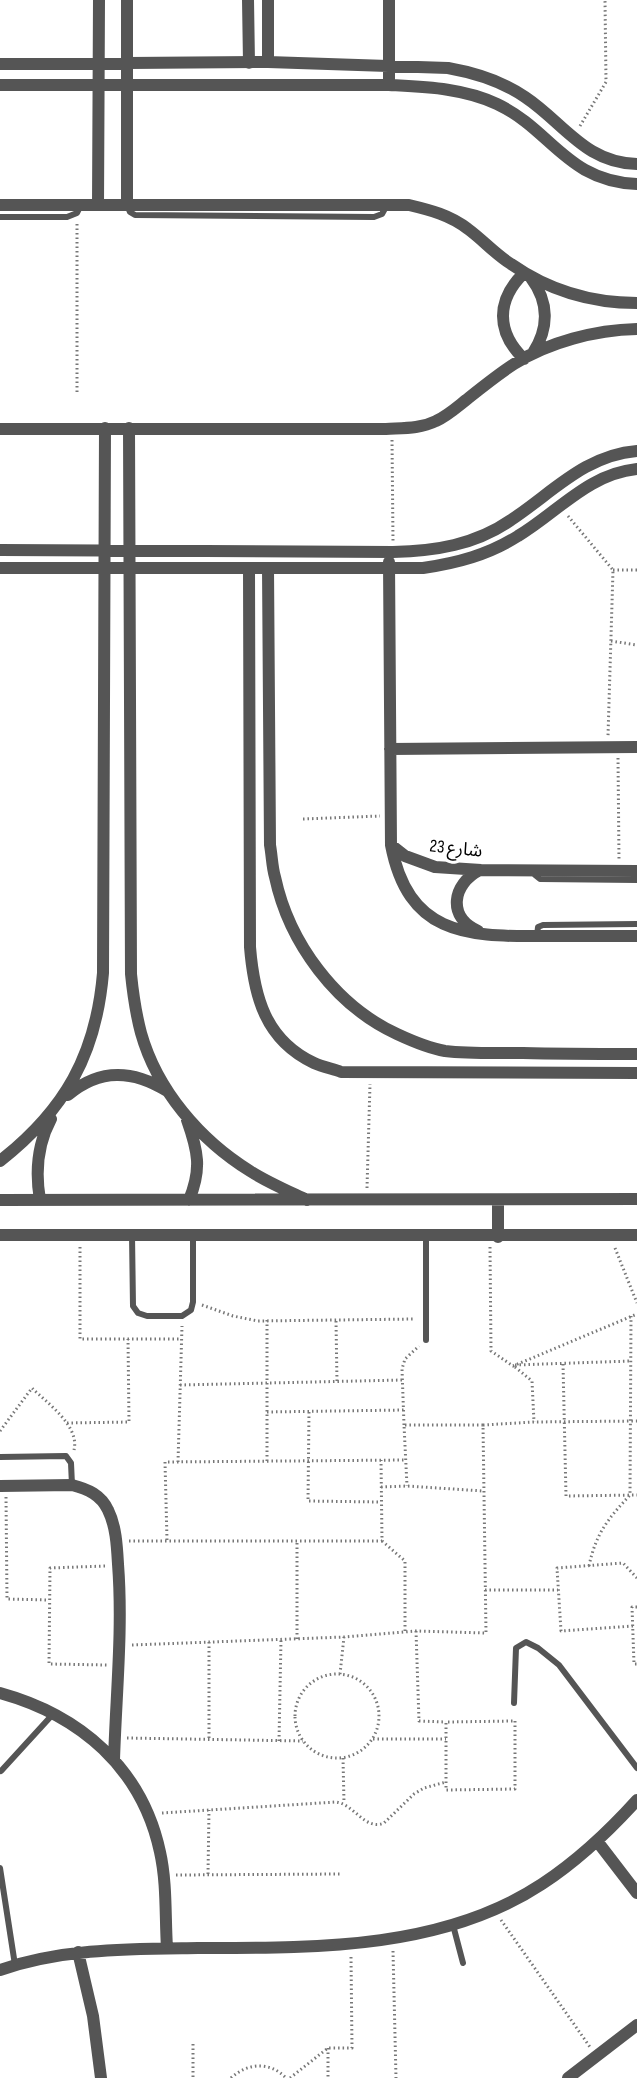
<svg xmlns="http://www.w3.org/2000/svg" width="637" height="2078" viewBox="0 0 637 2078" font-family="'Sofia Sans Condensed','Noto Sans Arabic',sans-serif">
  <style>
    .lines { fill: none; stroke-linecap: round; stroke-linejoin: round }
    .path { stroke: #777; stroke-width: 3; stroke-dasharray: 1.5 3; stroke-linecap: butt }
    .lane { stroke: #555; stroke-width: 6 }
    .street { stroke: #555; stroke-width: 12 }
    .labels { text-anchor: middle; stroke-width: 6; stroke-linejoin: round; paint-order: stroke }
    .street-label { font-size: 18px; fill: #000; stroke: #fff }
  </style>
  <rect width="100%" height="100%" fill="#fff"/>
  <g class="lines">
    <path class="path" d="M580 126 606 82 605 0
      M77 224V395
      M392 440 393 541
      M568 516 613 570 608 736
      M613 570H637
      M611 641 637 645
      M618 758 619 860
      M303 819 380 816
      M367 1188 370 1084
      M80 1247V1339H181
      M490 1247 491 1351 513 1366 637 1314
      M615 1248 637 1303
      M202 1305 233 1316 258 1321 415 1319
      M336 1321 337 1382
      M563 1364 566 1496 637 1495
      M515 1365 631 1361
      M515 1367 532 1381 534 1422
      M180 1385 402 1380
      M267 1412 404 1410
      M309 1412 308 1501 381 1502
      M67 1423 129 1422 128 1339
      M404 1425 402 1369 405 1359 419 1346
      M483 1425 534 1422 637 1421
      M0 1431 32 1388C47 1403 80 1426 74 1450
      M267 1461V1320
      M178 1462 182 1326
      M381 1487 407 1486 483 1491
      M6 1497 7 1599 49 1600
      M167 1540 165 1462 406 1460
      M129 1541H382L381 1460
      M382 1541 405 1561V1632
      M105 1566 50 1568 49 1664 107 1665
      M589 1566C596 1533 608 1519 630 1495L631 1316
      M485 1590H558
      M637 1607H632L634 1664H637
      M633 1626 561 1631 557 1568 623 1563 637 1578
      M416 1631 419 1721 446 1722
      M297 1639V1541
      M209 1642V1739
      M132 1645 344 1637 416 1631 486 1633 483 1425H404L407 1486
      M295 1716a42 42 0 1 1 84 0a42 42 0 1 1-84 0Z
      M340 1674 344 1637
      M515 1721V1789L446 1790V1722Z
      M127 1738 303 1741
      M373 1739H446
      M279 1741 281 1639
      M343 1758 344 1803
      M162 1813 336 1802C354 1804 365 1831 384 1823L414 1794 424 1788 446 1782
      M208 1874 209 1810
      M176 1875 342 1874
      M501 1920 590 2047
      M393 1951 396 2078
      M193 2044V2078
      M328 2048V2078
      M231 2078C247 2063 270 2061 286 2078
      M290 2078 328 2048H352L351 1957"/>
    <path class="lane" d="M127 205 130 212 135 215 374 217 382 214 387 205
      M0 217H67L77 213 81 205
      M534 870 535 875 540 879 637 880
      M537 936 538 927 543 925 637 924
      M132 1235 133 1306 138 1313 147 1316H182L191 1310 193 1302V1236
      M426 1236V1340
      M0 1457 66 1456 71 1463 72 1485
      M514 1703 516 1648 526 1642 538 1648 559 1665 637 1768
      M1 1771 54 1713
      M0 1868 15 1965
      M453 1925 463 1963"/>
    <path class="street" d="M127 0V205
      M248 0 249 63
      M268 0V62
      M389 0V85
      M0 64 268 62 448 68C476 73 502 81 525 97 564 123 585 163 637 164
      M0 85H389C426 87 463 88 497 104 552 130 566 181 637 184
      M0 205H409C430 210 450 215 468 229 483 240 495 254 511 264 548 290 592 303 637 303
      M98 205 99 0
      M524 273C496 300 496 332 524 359
      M531 278C549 302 549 328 533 353
      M129 428 131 974C133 994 136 1014 141 1033 157 1090 200 1140 250 1171 267 1182 288 1191 307 1200
      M0 429H386C403 428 420 429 436 421 447 416 456 408 466 400 481 388 497 375 514 364 549 342 595 330 637 329
      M0 550 393 552C435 551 475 545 511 520 552 493 585 455 637 451
      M389 562 391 845C408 933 464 937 540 936 572 936 605 936 637 936
      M0 568H423C457 563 488 555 518 536 558 512 588 474 637 469
      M249 568 250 947C254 996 265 1040 314 1063 323 1067 333 1069 341 1072L637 1073
      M268 568 270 845C272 856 272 867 275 877 289 943 336 1006 397 1034 412 1041 428 1048 445 1051 470 1054 497 1053 523 1053 561 1054 599 1054 637 1054
      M390 749 637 747
      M391 845 405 856 435 867 481 870 637 871
      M478 931C447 917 452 884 480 870
      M68 1095C100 1068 133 1070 167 1091
      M187 1120C198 1151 202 1169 189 1200
      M0 1161C65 1110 96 1055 103 973L105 428
      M0 1200 637 1199
      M40 1200C35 1171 37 1145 51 1119
      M498 1200V1237
      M0 1235H637
      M0 1486 72 1485C88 1489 101 1495 108 1510 116 1526 117 1546 118 1564 123 1629 116 1695 114 1760
      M0 1693C80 1715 142 1768 160 1852 167 1883 165 1917 167 1948
      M597 1841 637 1893
      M78 1952 93 2016 101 2078
      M0 1970C64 1948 131 1949 198 1948 313 1948 442 1950 542 1884 577 1861 609 1831 637 1800
      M568 2078 637 2025"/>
  </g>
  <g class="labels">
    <g class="street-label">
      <text transform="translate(456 848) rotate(6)" y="6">شارع 23</text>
    </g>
  </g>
</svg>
